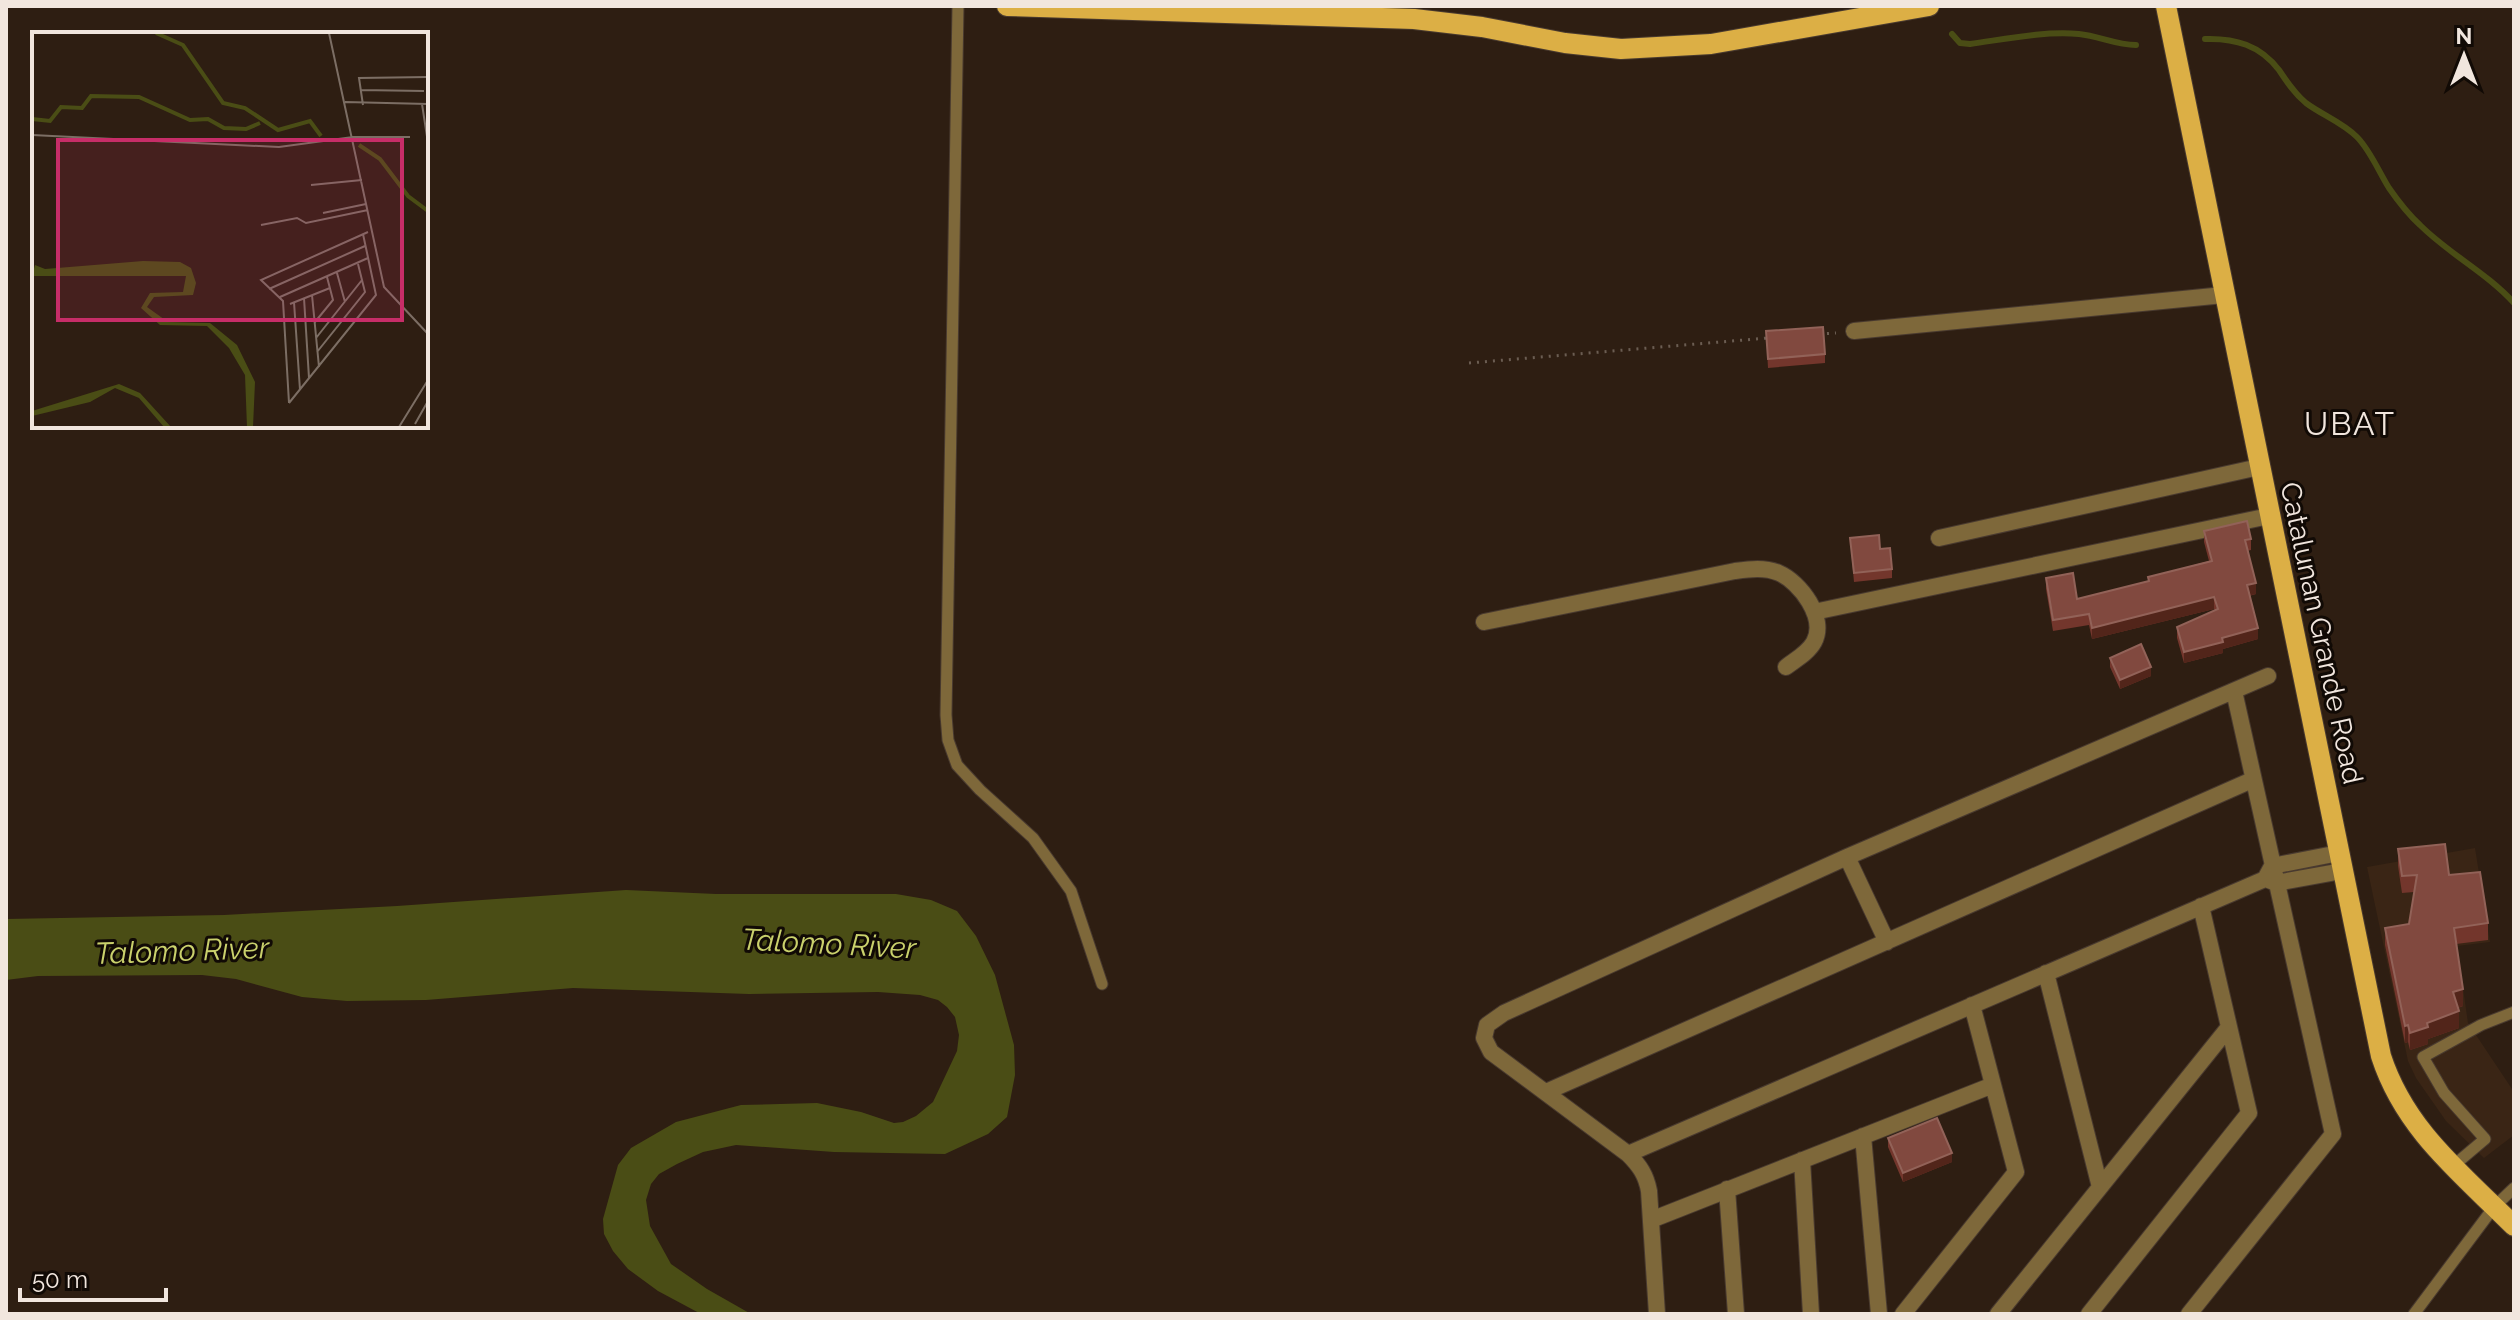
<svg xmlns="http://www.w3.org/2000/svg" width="2520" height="1320" viewBox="0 0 2520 1320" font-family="Raleway,sans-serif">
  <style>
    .built { fill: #3a2515 }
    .water { fill: #4a4d15 }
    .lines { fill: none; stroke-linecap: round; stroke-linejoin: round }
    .stream { stroke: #4a4d15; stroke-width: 6 }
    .service-casing { stroke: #493a2f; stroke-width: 13 }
    .minor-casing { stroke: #493a2f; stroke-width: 18 }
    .primary-casing { stroke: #493a2f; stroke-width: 22 }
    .path { stroke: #6b5d52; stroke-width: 3; stroke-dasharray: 2 6; stroke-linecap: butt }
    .service { stroke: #7e683a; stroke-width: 11 }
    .minor { stroke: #7e683a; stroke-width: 16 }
    .primary { stroke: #dcaf45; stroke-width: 20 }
    .wall { fill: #73362c }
    .shaded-wall { fill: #52251a }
    .building { fill: #81493f; stroke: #926258; stroke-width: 2 }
    .labels { text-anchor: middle; stroke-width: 6; stroke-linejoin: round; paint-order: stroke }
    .street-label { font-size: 28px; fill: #f1e6de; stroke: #110a05 }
    .water-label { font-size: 30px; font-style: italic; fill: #cad16c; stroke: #110a05 }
    .quarter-label { font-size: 32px; letter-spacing: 2px; fill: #f1e6de; stroke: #110a05 }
    .inset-river { fill: none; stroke: #4a4d15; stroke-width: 4 }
    .inset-road { fill: none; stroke: #7c6e64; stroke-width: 2 }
    .view { fill: #c72d68; fill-opacity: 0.15; stroke: #c72d68; stroke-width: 4 }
    .inset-edge { fill: none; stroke: #f1e6de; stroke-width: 4 }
  </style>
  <rect width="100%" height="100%" fill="#2e1e12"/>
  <path class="built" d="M2475 848 2490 942 2457 946 2468 1023 2514 1092V1135L2484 1158 2446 1121 2416 1078 2408 1061 2367 867Z"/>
  <path class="water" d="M626 890 716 894H896L931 900 957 911 976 936 995 975 1014 1045 1015 1075 1007 1117 988 1134 945 1154 834 1152 736 1145 703 1152 677 1164 659 1174 651 1184 646 1200 650 1226 671 1264 707 1289 751 1314H701L658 1291 628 1269 613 1251 604 1234 603 1219 618 1165 631 1148 676 1122 741 1105 817 1103 861 1112 894 1123 903 1122 916 1116 933 1102 957 1051 959 1035 955 1017 947 1007 938 1000 920 995 878 992 749 994 573 988 426 1000 347 1001 302 997 236 979 202 975 38 976 6 980V919L224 915 397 906Z"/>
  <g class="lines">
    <path class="stream" d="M1952 34 1960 43 1970 44C2006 39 2043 31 2079 34 2099 36 2116 45 2136 45
      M2205 39C2235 38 2260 45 2279 70 2287 82 2295 94 2306 103 2322 115 2342 122 2357 137 2370 150 2379 172 2389 188 2398 201 2409 215 2420 225 2449 254 2487 273 2514 303"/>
    <defs>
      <path id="service" d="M958 6 946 715 948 740 957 765 980 790 1033 838 1071 891 1102 984
        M2453 1166 2485 1139 2444 1093 2423 1057 2481 1025 2514 1012
        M2414 1314 2494 1207 2514 1188"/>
      <path id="minor" d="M1854 331 2224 295
        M1939 538 2259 467
        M1814 612 2269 516
        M1484 622 1735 571C1750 569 1765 567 1779 573 1800 582 1827 618 1814 642 1808 653 1795 660 1786 667
        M1847 857 1887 942
        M2266 879 2276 883 2342 871
        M2046 973 2100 1187
        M1546 1092 2252 780
        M1863 1136 1879 1314
        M1628 1154 2265 879 2272 866 2339 853
        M1802 1160 1811 1314
        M1727 1189 1736 1314
        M1651 1220 1993 1085
        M1657 1314 1649 1191C1646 1175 1640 1166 1628 1154L1491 1052 1484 1038 1487 1025 1504 1013 1847 857 2268 676
        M1903 1314 2016 1172 1972 1005
        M1998 1314 2229 1027
        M2089 1314 2249 1113 2201 906
        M2189 1314 2333 1134 2234 691"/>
      <path id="primary" d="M1007 6 1414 19 1482 27 1565 43 1621 49 1711 44 1929 6
        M2166 6 2381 1056C2405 1130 2461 1173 2514 1226"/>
    </defs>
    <use href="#service" class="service-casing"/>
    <use href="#minor" class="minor-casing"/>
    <use href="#primary" class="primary-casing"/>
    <path class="path" d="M1819 334 1836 333
      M1469 363 1768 338"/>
    <use href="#service" class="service"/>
    <use href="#minor" class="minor"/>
    <use href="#primary" class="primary"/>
  </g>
  <path class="wall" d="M1766 331 1825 354V363L1768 368Z
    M2204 531 2251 539V550L2247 551 2256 594 2249 596 2258 639 2223 649V653L2184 663 2177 638V627L2215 610 2214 609 2092 639 2089 625 2053 631 2046 589V578L2077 599 2148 582V577L2209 561 2204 542Z
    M1850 538 1880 549 1892 569V578L1854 582Z
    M2110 658 2151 676 2120 689 2110 667Z
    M2398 849 2449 875 2488 923V940L2456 944 2463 1006 2458 1008 2459 1028 2428 1039V1044L2410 1050 2408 1042 2405 1043 2385 945V928L2409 924 2414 892 2402 893 2398 866Z
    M1888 1138 1952 1162 1903 1182 1888 1147Z"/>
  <path class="shaded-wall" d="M2256 583V594L2247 596V585Z
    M2214 597V609L2092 639V628Z
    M2258 628V639L2223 649V653L2184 663V652L2222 638Z
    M2151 667V676L2120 689V680Z
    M2463 989V1006L2453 1009V992Z
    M2459 1011V1028L2428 1039V1044L2410 1050V1033L2427 1023Z
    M2408 1025V1042L2405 1043V1026Z
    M1952 1153V1162L1903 1182V1173Z"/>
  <path class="building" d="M1823 327 1825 354 1768 359 1766 331Z
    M2247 521 2251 539 2245 540 2256 583 2247 585 2258 628 2222 638 2223 642 2184 652 2177 627 2218 609 2214 597 2092 628 2089 614 2053 620 2046 578 2073 573 2077 599 2149 581 2148 577 2212 561 2204 531Z
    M1879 535 1880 549 1890 548 1892 569 1854 573 1850 538Z
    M2141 644 2151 667 2120 680 2110 658Z
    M2445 844 2449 875 2480 872 2488 923 2454 928 2463 989 2453 992 2459 1011 2427 1023 2428 1027 2410 1033 2408 1025 2405 1026 2385 928 2409 924 2417 875 2402 876 2398 849Z
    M1937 1118 1952 1153 1903 1173 1888 1138Z"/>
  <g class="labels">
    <g class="street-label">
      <text transform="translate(2322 633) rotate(78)" y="10">Catalunan Grande Road</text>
    </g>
    <g class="water-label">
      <text transform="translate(829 944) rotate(3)" y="10">Talomo River</text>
      <text transform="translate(182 951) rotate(-2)" y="10">Talomo River</text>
    </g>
    <g class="quarter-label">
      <text x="2350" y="435">UBAT</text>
    </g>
  </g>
  <g transform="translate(32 32)">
    <rect width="396" height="396" fill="#2e1e12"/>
    <path d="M111 229 148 230 159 236 164 251 161 263 122 265 115 275 136 290 178 291 205 313 223 350 221 395H215L213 343 197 316 175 294 128 293 109 276 118 261 151 260 154 244H0L3 233 13 237ZM87 352 108 361 139 395H132L107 366 83 356 58 370 0 384V379Z" fill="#4a4d15"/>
    <path class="inset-river" d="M124 1 151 13 191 71 213 76 246 98 278 89 289 104M0 87 18 89 29 75 50 76 59 64 107 65 158 88 176 87 192 96 214 97 228 91M327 113 348 127 376 164 396 179"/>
    <path class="inset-road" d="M297 1 352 255 396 302M328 58 392 59M313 70 396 72M390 72 396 111M331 73 327 46 396 45M0 103 247 115 321 105M321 105H378M279 153 330 148M291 181 334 172M229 193 265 186 274 191 336 178M305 241 313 270M237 257 333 214M280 263 287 335M248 265 336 226M272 266 277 346M262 270 268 358M258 272 298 256M283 290 301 268 295 245M284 306 330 248M285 320 333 260 326 232M257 371 251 269 229 248 336 200M257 371 344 263 331 202M383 392 396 369M367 395 396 348"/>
    <path class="view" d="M26 108H370V288H26Z"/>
    <rect width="396" height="396" class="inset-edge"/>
  </g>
  <rect width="2520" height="1320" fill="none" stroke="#f1e6de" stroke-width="16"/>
  <g transform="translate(2464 56)" stroke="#110a05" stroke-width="6" paint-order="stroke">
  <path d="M0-6L14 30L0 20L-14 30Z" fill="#f1e6de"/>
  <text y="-12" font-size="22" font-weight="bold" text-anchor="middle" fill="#f1e6de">N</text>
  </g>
  <path d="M20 1288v12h146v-12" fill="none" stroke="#f1e6de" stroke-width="4"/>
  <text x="32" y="1288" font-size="24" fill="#f1e6de" stroke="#110a05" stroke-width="6" paint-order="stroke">50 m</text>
</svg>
